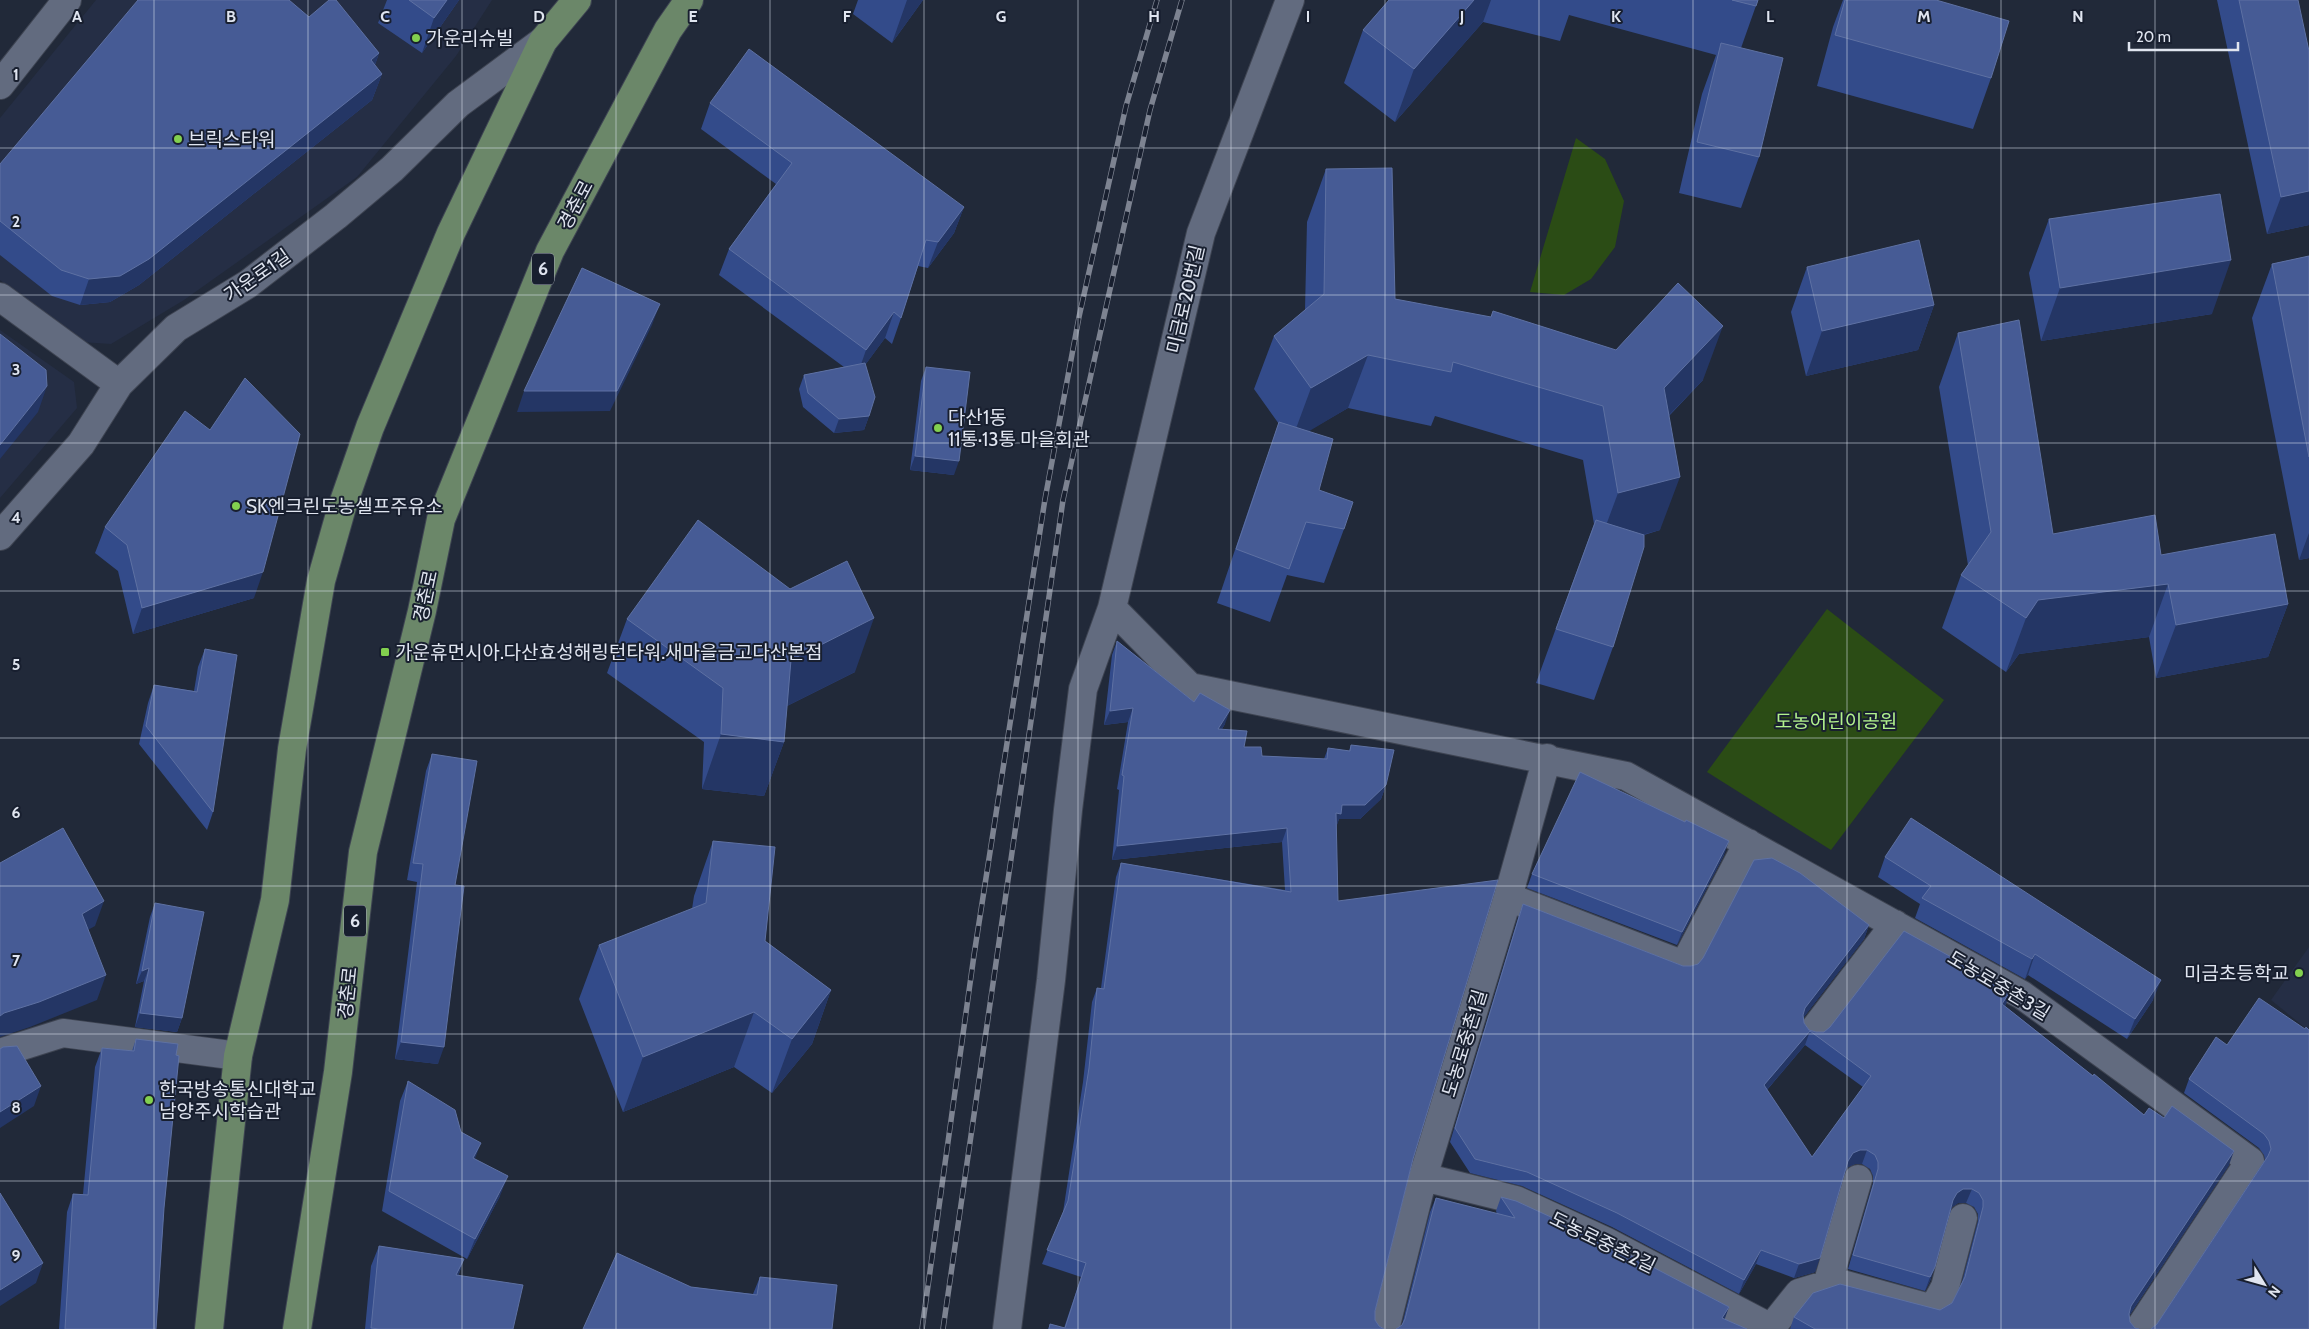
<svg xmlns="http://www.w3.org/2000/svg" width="2309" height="1329" viewBox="0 0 2309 1329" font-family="Cabin,'Noto Sans KR',sans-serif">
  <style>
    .built { fill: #252e45 }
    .green { fill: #2b4c15 }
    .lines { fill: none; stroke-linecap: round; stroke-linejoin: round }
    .street-casing { stroke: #3e4452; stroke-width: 30 }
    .primary-casing { stroke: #3e4452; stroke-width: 30 }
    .street { stroke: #626b7f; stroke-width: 28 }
    .primary { stroke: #6b8769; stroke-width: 28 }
    .rail-casing { stroke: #7d8391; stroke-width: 5.5 }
    .rail { stroke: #181f2f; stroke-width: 4; stroke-dasharray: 11; stroke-linecap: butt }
    .wall { fill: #334b8a; fill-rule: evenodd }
    .shaded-wall { fill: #243665 }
    .building { fill: #465b95; stroke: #5e71a3; fill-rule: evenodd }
    .grid { fill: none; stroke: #e0e5f0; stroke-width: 1; stroke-opacity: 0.55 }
    .poi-dot { fill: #82d04f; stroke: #181f2f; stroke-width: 2 }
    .labels { text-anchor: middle; stroke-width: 4; stroke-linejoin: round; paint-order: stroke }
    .shield { fill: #181f2f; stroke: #a4aab6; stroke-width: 1 }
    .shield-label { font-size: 18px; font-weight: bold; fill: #e0e5f0 }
    .poi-label { font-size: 19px; fill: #e0e5f0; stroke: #181f2f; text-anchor: start }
    .street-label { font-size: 19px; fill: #e0e5f0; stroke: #181f2f }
    .park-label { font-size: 19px; fill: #b2f28d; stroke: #181f2f }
    .grid-label { font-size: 16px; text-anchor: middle; font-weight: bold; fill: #e0e5f0; stroke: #181f2f; stroke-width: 4; stroke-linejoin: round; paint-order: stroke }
  </style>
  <rect width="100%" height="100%" fill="#212939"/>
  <path class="built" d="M96 0H492L456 56 357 177 184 300 111 344 81 342 0 280V118Z
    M0 330 74 382 77 408 0 498Z
    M2309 947V1031L2271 1000Z"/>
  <path class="green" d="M1576 138 1605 159 1624 201 1615 247 1591 279 1564 295 1530 292Z
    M1827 609 1944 700 1831 850 1707 772Z"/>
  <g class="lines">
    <defs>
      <path id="street" d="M0 85 67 0
        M0 297 119 384
        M0 536 81 444 119 384 176 328 248 284 336 216 392 169 458 104 543 41
        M1112 608 1190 687 1626 776 2022 995 2250 1161 2139 1329
        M1508 897 1684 965 1748 843
        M1813 1031 1895 924
        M0 1053 63 1033 238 1056
        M1423 1177 1516 1200 1605 1241 1773 1329
        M1827 1285 1858 1179
        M1771 1328 1799 1293 1835 1282 1933 1309 1945 1287 1963 1218
        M1007 1329 1051 980 1068 810 1083 689 1112 608 1201 233 1290 0
        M1385 1329 1423 1177 1508 897 1547 758"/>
      <path id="primary" d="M209 1329 238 1056 275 900 292 749 321 581 342 507 370 427 451 233 543 41 577 0
        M297 1329 338 1072 363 852 422 611 441 519 550 251 668 30 689 0"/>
    </defs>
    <use href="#street" class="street-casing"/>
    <use href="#primary" class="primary-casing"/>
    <use href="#street" class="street"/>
    <use href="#primary" class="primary"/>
    <defs>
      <path id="rail" d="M922 1329 974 955 1045 499 1079 317 1126 106 1157 0
        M943 1329 1063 500 1150 110 1182 0"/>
    </defs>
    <use href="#rail" class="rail-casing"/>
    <use href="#rail" class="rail"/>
  </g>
  <path class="wall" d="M387 0H459L422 53 378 23Z
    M858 0H923L892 43 853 14Z
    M1389 0H1758L1741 48 1759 157 1741 208 1679 193 1702 94 1716 55 1569 15 1560 41 1483 22 1395 122 1344 83 1363 30Z
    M1843 0H1936L1991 78 1973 129 1817 86 1833 27Z
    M2217 0H2298L2309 225 2267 234Z
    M309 17 379 53 375 65 382 74 372 100 139 285 110 302 80 305 52 296 0 255V164Z
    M710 103 964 207 954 233 928 268 918 266 901 318 892 344 885 338 865 365 869 416 864 430 834 433 803 407 799 389 804 375 844 367 719 275 729 249 776 184 701 129Z
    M1326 169 1395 299 1703 380 1669 416 1660 530 1644 535 1613 647 1594 700 1536 683 1594 524 1583 460 1435 416 1431 426 1348 408 1308 431 1319 490 1344 529 1324 583 1287 575 1270 622 1217 603 1260 476 1279 424 1254 389 1274 336 1305 310 1307 222Z
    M2049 219 2212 314 2041 341 2029 273Z
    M2309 256V558L2299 560 2252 318 2272 264Z
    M1807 267 1934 305 1918 350 1806 376 1791 312Z
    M1958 333 2053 534 2161 555 2288 604 2268 657 2156 678 2149 637 2019 654 2006 672 1942 628 1961 575 1968 565 1939 387Z
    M926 367 954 475 910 470 921 381Z
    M105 527 254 598 133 634 118 571 95 553Z
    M790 589 855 672 787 706 784 742 764 796 702 789 704 742 607 673 627 619Z
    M1117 641 1194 702 1225 724 1222 729 1244 747 1262 756 1324 759 1328 748 1349 751 1351 745 1386 785 1381 799 1360 819H1339L1336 827 1338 901 1413 1159 1375 1311V1320L1379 1326 1384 1329H1048L1050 1324 1064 1328 1081 1277 1042 1264 1063 1212 1083 1082 1092 1002 1097 988H1101L1116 877 1121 863 1285 890 1282 842 1112 860 1119 790 1117 789 1128 722 1104 725 1112 655Z
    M205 649 213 812 207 830 139 744 148 703 154 685 194 691 198 667Z
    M432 754 455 885 438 1064 395 1059 417 882 407 880 426 771Z
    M1685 822 1724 855 1677 945 1527 888 1532 874Z
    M713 841 765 941 831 990 812 1044 772 1093 734 1067 623 1112 579 999 599 945 692 909 694 896Z
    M1885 857 2153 1000 2127 1039 2028 975 2025 979 1915 918 1920 904 1878 877Z
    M155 903 182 1018 177 1032 135 1027 144 981 136 984 150 917Z
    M1523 904 1683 966H1691L1869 925 1864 939 1803 1018 1804 1023 1809 1030 1816 1032H1824L2006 1004 2005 1006 2093 1076 2144 1115 2229 1165 2129 1316 2130 1322 2135 1328 2139 1329H1790L1794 1317 1940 1310 1952 1303 1962 1282 1978 1221V1214L1974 1207 1966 1203H1958L1952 1207 1951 1210 1930 1281 1925 1291 1848 1269 1873 1183V1176L1870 1169 1862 1164H1855L1848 1167 1845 1172 1815 1272 1794 1278 1756 1264 1739 1294 1612 1227 1522 1186 1470 1173 1450 1142 1518 918ZM1805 1045 1863 1087 1812 1157 1767 1090Z
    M2305 1029 2309 1329 2157 1324 2265 1160 2264 1155 2259 1148 2184 1093 2189 1079 2227 1045Z
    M136 1039 176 1055 164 1208 156 1329H59L67 1212 73 1194H83L95 1067 102 1048 132 1051Z
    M408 1081 461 1132 475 1159 500 1196 467 1259 382 1211 400 1101Z
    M1501 1197 1729 1307 1724 1319 1402 1325 1430 1212 1436 1198 1497 1214 1496 1211Z
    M379 1246 464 1259 458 1276 513 1329H365L371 1266Z
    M760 1277 832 1329 691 1287 753 1294Z"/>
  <path class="shaded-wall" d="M447 0H459L422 53 434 18Z
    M907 0H923L892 43Z
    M1474 0H1491L1483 22 1395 122 1414 69Z
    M379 53 370 79 371 60Z
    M382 74 372 100 139 285 110 302 80 305 89 279Z
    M2309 191V225L2267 234 2281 197Z
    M964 207 954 233 928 268 938 242Z
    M2231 260 2212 314 2041 341 2060 288Z
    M660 304 652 325 610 411 517 412 524 391Z
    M1934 305 1918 350 1806 376 1822 331Z
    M894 312 885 338 857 376 866 350Z
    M1723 326 1703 380 1644 441 1664 388Z
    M1368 355 1348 408 1291 442 1311 388Z
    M47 386 38 412 0 459V445Z
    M869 416 864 430 834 433 839 419Z
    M915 456 959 461 954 475 910 470Z
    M1680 477 1660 530 1598 547 1618 493Z
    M2309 533V558L2299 560Z
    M263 572 254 598 133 634 142 608Z
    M2168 584 2149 637 2019 654 2006 672 2026 618 2038 600Z
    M2288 604 2268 657 2156 678 2176 625Z
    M874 618 855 672 771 714 791 660Z
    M1133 708 1128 722 1104 725 1110 711Z
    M1230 710 1225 724 1213 743 1218 729Z
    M721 734 784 742 764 796 702 789Z
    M1386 785 1381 799 1360 819H1339L1336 828V813L1342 805Z
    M1287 828 1282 842 1112 860 1117 846Z
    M1729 841 1724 855 1677 945 1682 932Z
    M104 901 95 926 73 938 82 914Z
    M1869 925 1864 939 1800 1022 1805 1008Z
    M2035 954 2028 975 2025 979 2032 959Z
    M149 968 144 981 136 984 142 971Z
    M106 975 97 1000 30 1027 0 1037V1016L4 1013Z
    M2161 980 2153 1000 2127 1039 2135 1019Z
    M831 990 812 1044 772 1093 792 1039Z
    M2011 990 2006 1004 1997 1018 2002 1004Z
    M754 1012 734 1067 623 1112 643 1057Z
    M140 1013 182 1018 177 1032 135 1027Z
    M1810 1031 1805 1045 1759 1099 1764 1085Z
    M401 1042 444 1047 438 1064 395 1059Z
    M41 1086 34 1106 0 1128V1112Z
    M481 1143 473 1164V1158Z
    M1860 1150H1867L1862 1164H1855L1848 1167 1843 1175 1848 1161 1853 1153Z
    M2234 1151 2229 1165 2126 1320 2131 1306Z
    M508 1176 500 1196 467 1259 475 1239Z
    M1963 1189H1972L1966 1203H1958L1952 1207 1948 1214 1953 1200 1957 1193Z
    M1761 1250 1756 1264 1739 1294 1744 1280Z
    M1820 1258 1815 1272 1794 1278 1799 1264Z
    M464 1259 457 1280 456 1275Z
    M43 1263 36 1283 0 1306V1290Z
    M1935 1267 1930 1281 1925 1291 1930 1277Z
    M1729 1307 1724 1321 1722 1318Z"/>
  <path class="building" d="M138 0H289L309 17 329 0H336L379 53 371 60 382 74 149 259 120 276 89 279 61 270 0 221V164Z
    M409 0H447L434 18Z
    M1389 0H1474L1414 69 1363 30Z
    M1732 0H1758L1756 6Z
    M1845 0H1936L2009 21 1991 78 1835 35Z
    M2239 0H2298L2309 51V191L2281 197Z
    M1721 43 1783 58 1759 157 1697 142Z
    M749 49 964 207 938 242 926 240 901 318 894 312 866 350 729 249 792 163 710 103Z
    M1392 168 1395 299 1491 317 1493 311 1616 350 1678 283 1723 326 1664 388 1680 477 1618 493 1603 406 1453 362 1451 372 1368 355 1311 388 1274 336 1324 294 1326 169Z
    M2220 194 2231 260 2060 288 2049 219Z
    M1919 240 1934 305 1822 331 1807 267Z
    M2309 256V457L2272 264Z
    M582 268 660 304 617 391H524Z
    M2019 320 2053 534 2155 515 2161 555 2275 534 2288 604 2176 625 2168 584 2038 600 2026 618 1961 575 1991 532 1958 333Z
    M0 334 46 370 47 386 0 445Z
    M865 363 875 397 869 416 839 419 808 393 804 375Z
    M926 367 970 372 959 461 915 456Z
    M245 378 300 434 263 572 142 608 127 545 105 527 185 411 210 430Z
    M1279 422 1333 439 1319 490 1353 502 1344 529 1306 522 1289 569 1236 549Z
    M698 520 790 589 847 561 874 618 791 660 784 742 721 734 723 688 627 619Z
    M1596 520 1644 535V547L1613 647 1556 629Z
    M1117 641 1194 702 1200 693 1230 710 1218 729 1247 731 1244 747H1261L1262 756 1327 759 1328 748 1350 751 1351 745 1394 750 1386 785 1365 805H1342L1341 814 1336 813 1338 901 1498 880 1413 1159 1375 1311V1320L1379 1326 1384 1329H1049L1050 1324 1065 1328 1086 1263 1047 1250 1068 1201 1089 1068 1097 988 1104 989 1121 863 1291 892 1287 828 1117 846 1124 776 1122 775 1133 708 1110 711Z
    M205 649 237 655 213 812 146 726 154 685 197 692Z
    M432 754 477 761 455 885 464 886 444 1047 401 1042 423 864 413 863Z
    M1580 772 1685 822 1686 820 1729 841 1682 932 1532 874Z
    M1911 818 2161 980 2135 1019 2035 954 2032 959 1922 898 1931 886 1885 857Z
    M63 828 104 901 82 914 106 975 39 1002 4 1013 0 1016V863Z
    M713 841 775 847 765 941 831 990 792 1039 754 1012 643 1057 599 945 706 903Z
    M1772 858 1800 873 1869 925 1805 1008 1803 1015 1804 1023 1809 1030 1816 1032H1824L1830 1027 1904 931 2011 990 2002 1004 2093 1076 2094 1074 2144 1115 2149 1108 2164 1118 2172 1106 2234 1151 2131 1306 2129 1314 2130 1322 2135 1328 2139 1329H1815L1794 1317 1813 1293 1840 1284 1940 1310 1952 1303 1965 1277 1983 1207V1200L1979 1193 1972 1189H1963L1957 1193 1953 1200 1935 1267 1930 1277 1853 1255 1878 1169V1162L1875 1155 1867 1150H1860L1853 1153 1848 1161 1820 1258 1799 1264 1761 1250 1744 1280 1617 1213 1527 1172 1475 1159 1455 1128 1523 904 1683 966H1691L1698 964 1703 958 1754 860ZM1810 1031 1871 1076 1812 1157 1764 1085Z
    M155 903 204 912 182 1018 140 1013 149 968 142 971Z
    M2259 998 2305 1029 2306 1027 2309 1030V1329H2151L2157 1324 2268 1156 2271 1149 2269 1141 2264 1134 2189 1079 2216 1037 2227 1045Z
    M136 1039 178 1044 176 1055 179 1056 164 1208 156 1329H65L73 1194 88 1195 102 1048 134 1051Z
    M17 1046 41 1086 0 1112V1049L3 1047Z
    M408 1081 455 1110 461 1132 481 1143 473 1158 508 1176 475 1239 389 1191Z
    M0 1193 43 1263 0 1290Z
    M1501 1197 1516 1201 1603 1241 1729 1307 1722 1318 1747 1329H1396L1402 1325 1405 1319 1436 1198 1515 1218Z
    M379 1246 464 1259 456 1275 523 1285 513 1329H379L371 1328Z
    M617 1253 691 1287 757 1295 760 1277 837 1285 832 1329H583Z"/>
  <path class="grid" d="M154 0V1329M308 0V1329M462 0V1329M616 0V1329M770 0V1329M924 0V1329M1078 0V1329M1231 0V1329M1385 0V1329M1539 0V1329M1693 0V1329M1847 0V1329M2001 0V1329M2155 0V1329M0 148H2309M0 295H2309M0 443H2309M0 591H2309M0 738H2309M0 886H2309M0 1034H2309M0 1181H2309"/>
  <g class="poi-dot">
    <circle cx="416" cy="38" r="5"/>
    <circle cx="178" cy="139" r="5"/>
    <circle cx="938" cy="428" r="5"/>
    <circle cx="236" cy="506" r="5"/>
    <rect x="380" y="647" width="10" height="10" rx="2.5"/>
    <circle cx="2299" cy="973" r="5"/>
    <circle cx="149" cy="1100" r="5"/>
  </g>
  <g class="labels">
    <g class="shield">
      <rect x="532" y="253.5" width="22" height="31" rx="4"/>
      <rect x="344" y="905.5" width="22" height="31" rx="4"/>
    </g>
    <g class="shield-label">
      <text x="543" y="275">6</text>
      <text x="355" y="927">6</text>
    </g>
    <g class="poi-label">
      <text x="426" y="45">가운리슈빌</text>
      <text x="188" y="146">브릭스타워</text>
      <text x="948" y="424">다산1동<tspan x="948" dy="22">11통·13통 마을회관</tspan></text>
      <text x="246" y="513">SK엔크린도농셀프주유소</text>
      <text x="395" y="659">가운휴먼시아.다산효성해링턴타워.새마을금고다산본점</text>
      <text x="2289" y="980" text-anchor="end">미금초등학교</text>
      <text x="159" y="1096">한국방송통신대학교<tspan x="159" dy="22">남양주시학습관</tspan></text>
    </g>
    <g class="street-label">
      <text transform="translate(575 205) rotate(-62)" y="7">경춘로</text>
      <text transform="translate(257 275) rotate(-35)" y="7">가운로1길</text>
      <text transform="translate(1185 299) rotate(-77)" y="7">미금로20번길</text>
      <text transform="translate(425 596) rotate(-78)" y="7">경춘로</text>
      <text transform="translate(1999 985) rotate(31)" y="7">도농로중촌3길</text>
      <text transform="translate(347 993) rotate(-84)" y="7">경춘로</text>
      <text transform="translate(1464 1043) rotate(-73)" y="7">도농로중촌1길</text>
      <text transform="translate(1603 1242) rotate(26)" y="7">도농로중촌2길</text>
    </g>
    <g class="park-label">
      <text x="1836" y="728">도농어린이공원</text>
    </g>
  </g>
  <g class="grid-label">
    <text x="77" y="22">A</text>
    <text x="231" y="22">B</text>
    <text x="385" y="22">C</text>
    <text x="539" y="22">D</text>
    <text x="693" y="22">E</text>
    <text x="847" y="22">F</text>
    <text x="1001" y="22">G</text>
    <text x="1154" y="22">H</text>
    <text x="1308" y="22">I</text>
    <text x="1462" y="22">J</text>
    <text x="1616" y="22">K</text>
    <text x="1770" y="22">L</text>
    <text x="1924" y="22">M</text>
    <text x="2078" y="22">N</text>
    <text x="16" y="80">1</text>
    <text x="16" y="227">2</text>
    <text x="16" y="375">3</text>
    <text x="16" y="523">4</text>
    <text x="16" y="670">5</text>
    <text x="16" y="818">6</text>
    <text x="16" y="966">7</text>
    <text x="16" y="1113">8</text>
    <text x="16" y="1261">9</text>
  </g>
  <g transform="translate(2264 1284) rotate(127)" stroke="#181f2f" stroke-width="4" paint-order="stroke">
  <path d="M0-4L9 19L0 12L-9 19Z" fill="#e0e5f0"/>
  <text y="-8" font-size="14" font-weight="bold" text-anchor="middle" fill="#e0e5f0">N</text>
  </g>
  <path d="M2129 42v8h109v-8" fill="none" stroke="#e0e5f0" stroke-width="2.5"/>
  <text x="2136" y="42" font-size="15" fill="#e0e5f0" stroke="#181f2f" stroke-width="4" paint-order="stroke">20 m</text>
</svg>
